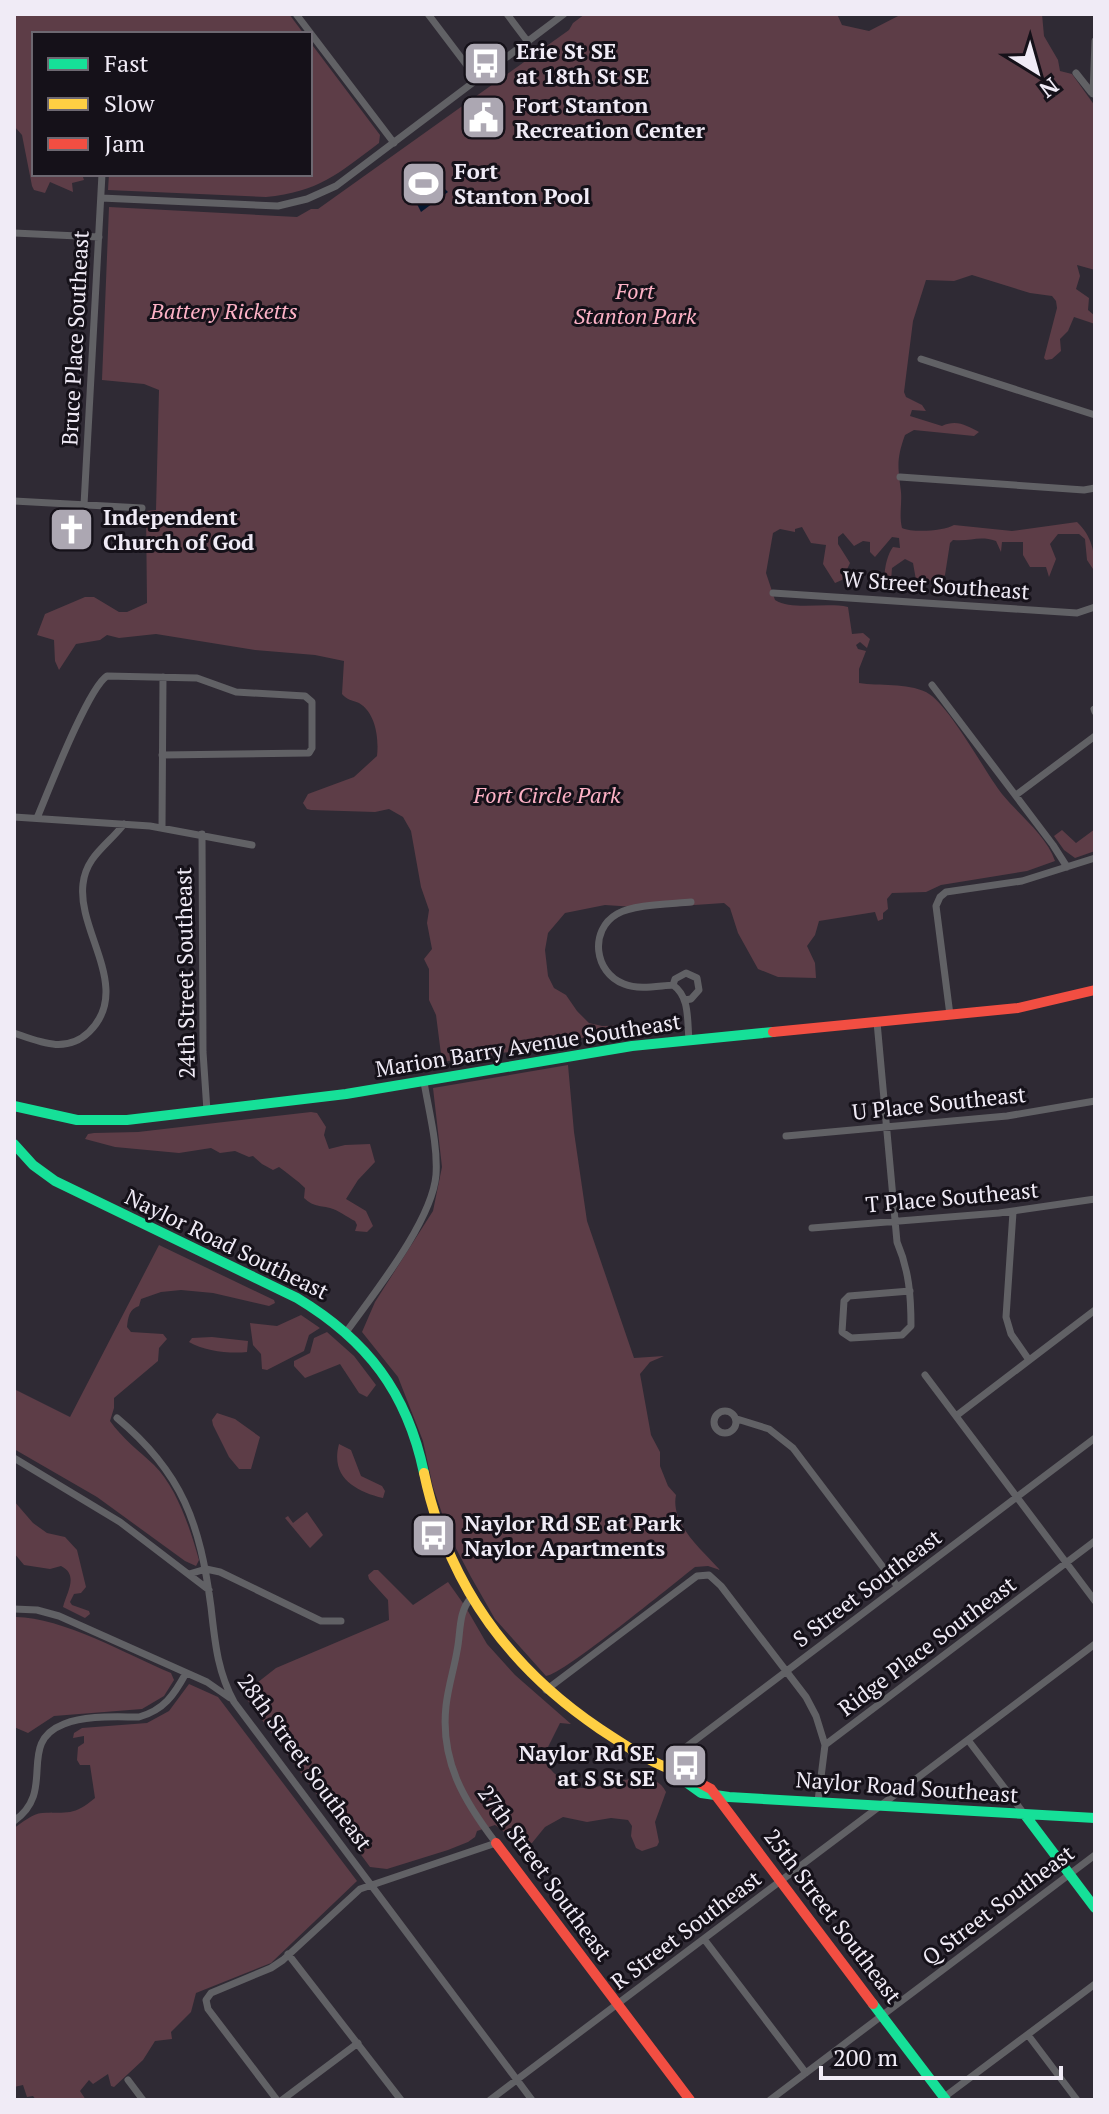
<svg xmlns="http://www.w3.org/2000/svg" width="1109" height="2114" viewBox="0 0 1109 2114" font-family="'PT Serif',serif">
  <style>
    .green { fill: #5d3d47 }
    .water { fill: #04172f }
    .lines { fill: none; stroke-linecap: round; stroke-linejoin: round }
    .street { stroke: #616165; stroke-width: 7 }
    .fast { stroke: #16e098; stroke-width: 10 }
    .slow { stroke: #ffcf43; stroke-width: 10 }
    .jam { stroke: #f24e42; stroke-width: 10 }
    .labels { text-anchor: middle; stroke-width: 6; stroke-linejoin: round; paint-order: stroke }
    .poi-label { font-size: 22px; font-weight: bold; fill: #f0ebf6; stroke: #151119; text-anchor: start }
    .park-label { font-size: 22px; font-style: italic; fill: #fdb2c6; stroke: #151119 }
    .street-label { font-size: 22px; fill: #f0ebf6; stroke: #151119 }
  </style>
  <rect width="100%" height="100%" fill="#2f2a34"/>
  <path class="green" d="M14 14H289L304 34H34V174H82L84 180 72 183 73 192 50 182 45 193 34 190 32 186 22 135 14 126Z
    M585 14H837L842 25 869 31 902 14H1042L1044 36 1058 60 1060 71 1072 74 1095 106V270L1077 265 1080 276 1076 289 1089 298 1088 310 1095 316V324L1074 317 1068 331 1060 339 1061 351 1052 359 1046 360 1044 358 1057 308 1056 301 1052 296 1030 293 972 275 954 281 926 280 913 321 904 392 906 397 922 405 926 411 912 410 910 416 942 426C957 419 967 426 979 432L974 436 914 430 905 435C896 460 898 467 901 492 902 504 899 516 902 528 913 533 944 531 954 525L1012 531 1077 522C1092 536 1095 553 1095 572L1087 560 1085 539 1079 534H1058L1050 544 1056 559 1049 577 1046 567H1030L1023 555V542H1002L1001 552 996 541C978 535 971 542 953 540L950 543 945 575 939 581 916 580 913 563 905 559 892 568 891 582 886 589C882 578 886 556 893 547L900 548 899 538 892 537 875 557 870 552V542L863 541 854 546 843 533 838 537V544L850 563 842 580 835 583 823 564 826 545 811 543 802 527 795 529V532L780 529 773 533 766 573 775 600C793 611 825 602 848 607L852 634 863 633 870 639 867 648 860 642 856 645 858 649 866 651 859 669V683C879 686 907 683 926 692 949 704 984 771 1002 794 1019 815 1047 836 1055 861L1027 871 941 885 926 892 892 893 887 899 888 909 883 913V919L878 921 875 912 819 921 815 935 807 946 815 963 816 978 778 977 758 969 738 933 730 908 724 903 650 908 605 905 565 913 548 933 545 950 548 976 554 988 566 995 577 1011 589 1023 602 1026 644 1025 650 1029 581 1038 561 1043 562 1046 535 1048 442 1062 436 1015 429 1000V969L424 959 432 949 427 923 429 910 421 887 411 831 403 817 389 809 375 812 311 810 307 809 303 803 308 794 354 777 377 756C379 739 376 713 359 703 352 700 347 700 342 694L344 661 315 655 255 650 156 634 119 638 107 635 100 640 76 644 59 670 55 661 54 640 37 635 45 614 85 597H94L119 612H127L147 603 146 511 156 510 159 390 144 384 102 380 109 207 297 217 311 209H318L569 30 573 23Z
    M310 42 380 135 379 143C338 174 318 192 266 197L108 190 109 174H310Z
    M1095 829V851L1075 858 1064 850 1054 836 1062 830 1076 843Z
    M568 1065 574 1132 587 1221 634 1358 664 1356 650 1362 640 1374 651 1435 660 1452V1466L668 1486 676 1495C670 1524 703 1551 720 1570L708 1566 695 1567C673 1584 564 1674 546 1676L495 1619 471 1577 450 1537 433 1487 423 1441 398 1377 362 1332 375 1302 433 1211 442 1167 433 1088Z
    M311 1112 317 1113 326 1127 324 1135 329 1149 345 1145 370 1144 375 1162 358 1180 346 1199 366 1211 373 1226 367 1232 355 1231 357 1225 355 1221C347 1217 338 1210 330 1208 318 1205 314 1207 304 1198L305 1188C297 1180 288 1174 279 1167L273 1170 262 1164 253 1156 249 1157 235 1151 220 1153 211 1148 179 1153 115 1147 85 1139 88 1134 94 1133 138 1132Z
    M159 1245 274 1300 275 1303 269 1306 213 1293 181 1290 161 1292 141 1299 139 1306C129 1309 128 1318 127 1327L131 1332 163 1334 167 1339 159 1348 158 1361 114 1398V1408L110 1421C122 1438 139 1451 154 1465 177 1488 190 1528 199 1560L196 1566 185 1561 97 1497 14 1449V1389L70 1417Z
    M301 1315 320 1328 309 1335 304 1351 267 1370 262 1369 261 1354 253 1345 250 1323 277 1326Z
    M327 1332 354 1356 376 1385 367 1397 359 1393 340 1364 305 1378 294 1366V1361L310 1353 314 1338Z
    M212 1337 248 1341 247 1352C230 1354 204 1351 189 1342L192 1338Z
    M217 1413 235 1419 260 1437 251 1469H239L229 1457 213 1425 212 1420Z
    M339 1444 351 1450 361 1476 382 1486 385 1491 383 1498C355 1491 330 1477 339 1444Z
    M14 1501 33 1523 47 1533 65 1537 77 1550 86 1587 81 1593 74 1594 70 1602 72 1605 89 1611 90 1614 85 1618 63 1607C67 1592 79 1575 61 1566L50 1569 24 1565 14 1553Z
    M307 1512 323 1535 310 1548 285 1518 288 1516 293 1523Z
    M374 1570H378L413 1605 448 1582 465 1606 487 1644 515 1675 571 1724 560 1723 543 1757C546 1765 552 1772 559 1777 566 1782 574 1788 582 1788 607 1790 651 1762 666 1792L655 1822 659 1842 657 1846 642 1851 636 1848 631 1836 632 1826 628 1820 611 1818 587 1822 563 1817 545 1827 532 1843C513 1845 509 1834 495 1825L477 1831 475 1837 468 1842 448 1850 387 1869 370 1867 243 1694 276 1668 389 1620 388 1600 369 1579 368 1575Z
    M14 1617C60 1616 128 1655 171 1673L174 1680 164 1696 142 1709 54 1716 28 1733 14 1727Z
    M189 1684 218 1697 357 1881 271 1963 196 1993 191 2012 171 2032 172 2039 155 2041 143 2060 114 2087 111 2086 108 2074 93 2084 89 2080 80 2091 86 2100H36L33 2096 27 2097 23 2085 14 2087V1828C22 1823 33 1813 42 1813 67 1812 74 1816 95 1798L90 1765H80L77 1760 78 1747 84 1743V1736L73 1738 74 1733 82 1728 147 1723 169 1711Z"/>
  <path class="water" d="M419 164 448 192 421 212 403 176Z"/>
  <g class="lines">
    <path class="street" d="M296 14 394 143
      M428 14 478 80
      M507 14 528 42
      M1076 73 1091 92
      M1093 94 1095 41
      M101 198 278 206 307 199 336 186 564 14
      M14 233 99 237
      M921 359 1095 415
      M900 477 1084 490 1095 488
      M14 501 142 508
      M84 505 102 174
      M773 593 1077 613 1095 607
      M932 685 1053 845 1067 867
      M1094 709 1095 712
      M1016 795 1095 736
      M14 817 150 826 252 845
      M37 818C48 792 88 688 107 676L197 678 236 692 305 696 312 702V748L309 753 162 755
      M162 828 163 677
      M202 834 203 1052 207 1111
      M673 985 675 979 686 973 697 978 699 990 691 999 685 1000
      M950 1015 936 906 940 897 946 892 1022 881 1095 858
      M877 1022 897 1242C909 1270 911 1296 911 1326L902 1335 851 1338 842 1332 844 1301 849 1296 910 1291
      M14 1033C40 1042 66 1054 89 1032 133 989 77 932 83 884 86 856 108 845 124 824
      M689 1039C687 1020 690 997 673 985 657 986 639 990 624 984 594 973 589 930 617 914 633 904 672 904 691 902
      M786 1136 1007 1116 1095 1101
      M1013 1212 1006 1317 1011 1334 1029 1360
      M812 1228 999 1213 1095 1199
      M347 1331C375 1292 432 1221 436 1175 438 1145 429 1112 424 1082
      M925 1375 1095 1601
      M714 1422a11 11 0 1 1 22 0a11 11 0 1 1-22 0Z
      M956 1416 1095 1310
      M117 1418C183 1473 200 1524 211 1607 215 1642 217 1670 234 1702L532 2100
      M737 1419 769 1429 793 1448 898 1587
      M14 1458 120 1522 209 1590
      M189 1574 206 1569 220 1572 321 1621H341
      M14 1609 37 1610 59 1616 207 1682 230 1698
      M546 1690 697 1576 709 1575 721 1586 806 1697 816 1716 825 1745 818 1801
      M968 1740 1025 1815
      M825 1745 1095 1541
      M661 1766 1095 1438
      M14 1821C58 1791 15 1743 64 1724 86 1715 115 1717 139 1717 164 1710 174 1695 186 1673
      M704 1939 806 2073
      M288 1954 401 2100
      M1028 2035 1077 2100
      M128 2080 143 2100
      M943 2098 1095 1984
      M277 2100 208 2009 206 2000 211 1993 271 1968 283 1960 360 1889 496 1843C464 1801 440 1761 446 1706 448 1687 454 1669 457 1651 461 1632 458 1612 471 1598
      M282 2100 358 2043
      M490 2100 1095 1644
      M770 2100 1095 1855"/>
    <path class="fast" d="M14 1106 77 1120H127L346 1094 632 1046 773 1032
      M14 1144 33 1165 55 1181 297 1298C367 1340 407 1392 424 1473
      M676 1775 701 1793 729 1797 1095 1818
      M1025 1815 1095 1908
      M873 2004 946 2100"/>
    <path class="slow" d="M424 1473C447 1582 508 1667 600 1729 626 1746 652 1764 681 1773"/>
    <path class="jam" d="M773 1032 1018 1008 1095 990
      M681 1773 711 1789 873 2004
      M496 1843 690 2100"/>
  </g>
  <defs>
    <symbol id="bus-square" viewBox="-11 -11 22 22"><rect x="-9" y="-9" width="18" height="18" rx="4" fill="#aca7b2" stroke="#151119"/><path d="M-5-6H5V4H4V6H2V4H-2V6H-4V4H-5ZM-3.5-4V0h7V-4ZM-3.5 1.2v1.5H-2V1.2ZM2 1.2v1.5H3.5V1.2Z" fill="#fff"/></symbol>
    <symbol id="civic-square" viewBox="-11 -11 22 22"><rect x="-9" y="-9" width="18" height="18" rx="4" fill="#aca7b2" stroke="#151119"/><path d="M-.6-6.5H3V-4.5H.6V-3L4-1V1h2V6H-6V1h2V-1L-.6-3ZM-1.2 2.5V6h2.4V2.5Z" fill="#fff"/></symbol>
    <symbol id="stadium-square" viewBox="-11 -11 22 22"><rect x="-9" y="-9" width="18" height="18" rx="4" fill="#aca7b2" stroke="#151119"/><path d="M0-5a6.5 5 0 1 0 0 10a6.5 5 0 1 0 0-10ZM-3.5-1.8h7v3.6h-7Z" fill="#fff"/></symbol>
    <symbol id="church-square" viewBox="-11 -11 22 22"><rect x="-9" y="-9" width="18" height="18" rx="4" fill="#aca7b2" stroke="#151119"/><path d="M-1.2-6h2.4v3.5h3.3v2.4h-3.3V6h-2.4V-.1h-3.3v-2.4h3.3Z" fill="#fff"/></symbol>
  </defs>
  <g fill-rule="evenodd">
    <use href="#bus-square" x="460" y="38" width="51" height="51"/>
    <use href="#civic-square" x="458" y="92" width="51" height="51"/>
    <use href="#stadium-square" x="398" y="158" width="51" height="51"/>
    <use href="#church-square" x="46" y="504" width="51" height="51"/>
    <use href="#bus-square" x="408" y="1510" width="51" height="51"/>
    <use href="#bus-square" x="660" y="1740" width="51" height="51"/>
  </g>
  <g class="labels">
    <g class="poi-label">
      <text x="516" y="59">Erie St SE<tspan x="516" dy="25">at 18th St SE</tspan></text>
      <text x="515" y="113">Fort Stanton<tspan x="515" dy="25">Recreation Center</tspan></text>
      <text x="454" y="179">Fort<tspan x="454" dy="25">Stanton Pool</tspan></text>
      <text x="103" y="525">Independent<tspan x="103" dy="25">Church of God</tspan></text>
      <text x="464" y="1531">Naylor Rd SE at Park<tspan x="464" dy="25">Naylor Apartments</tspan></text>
      <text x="655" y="1761" text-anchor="end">Naylor Rd SE<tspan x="655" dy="25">at S St SE</tspan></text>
    </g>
    <g class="park-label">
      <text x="635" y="299">Fort<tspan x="635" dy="25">Stanton Park</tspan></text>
      <text x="224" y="319">Battery Ricketts</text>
      <text x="547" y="803">Fort Circle Park</text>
    </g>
    <g class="street-label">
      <text transform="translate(75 338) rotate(-87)" y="8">Bruce Place Southeast</text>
      <text transform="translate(936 585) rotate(4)" y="8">W Street Southeast</text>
      <text transform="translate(185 973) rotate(-91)" y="8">24th Street Southeast</text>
      <text transform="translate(528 1045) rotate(-9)" y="8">Marion Barry Avenue Southeast</text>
      <text transform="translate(939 1103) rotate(-6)" y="8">U Place Southeast</text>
      <text transform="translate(952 1197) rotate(-5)" y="8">T Place Southeast</text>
      <text transform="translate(227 1244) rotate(26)" y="8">Naylor Road Southeast</text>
      <text transform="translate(867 1588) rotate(-37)" y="8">S Street Southeast</text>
      <text transform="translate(927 1646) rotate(-37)" y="8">Ridge Place Southeast</text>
      <text transform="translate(305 1762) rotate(54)" y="8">28th Street Southeast</text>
      <text transform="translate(907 1787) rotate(4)" y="8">Naylor Road Southeast</text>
      <text transform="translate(545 1873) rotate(54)" y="8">27th Street Southeast</text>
      <text transform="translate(998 1905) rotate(-37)" y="8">Q Street Southeast</text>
      <text transform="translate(833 1916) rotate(53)" y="8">25th Street Southeast</text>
      <text transform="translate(686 1930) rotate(-37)" y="8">R Street Southeast</text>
    </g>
  </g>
  <rect width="1109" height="2114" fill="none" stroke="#f0ebf6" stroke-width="32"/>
  <rect x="32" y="32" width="280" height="144" fill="#151119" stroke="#6d6871" stroke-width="2"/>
  <rect x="48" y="58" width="40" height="12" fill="#16e098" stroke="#6d6871" stroke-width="2"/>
  <text x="104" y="72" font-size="24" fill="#f0ebf6">Fast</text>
  <rect x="48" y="98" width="40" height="12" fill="#ffcf43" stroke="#6d6871" stroke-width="2"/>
  <text x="104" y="112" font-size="24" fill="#f0ebf6">Slow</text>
  <rect x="48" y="138" width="40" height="12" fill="#f24e42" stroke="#6d6871" stroke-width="2"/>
  <text x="104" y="152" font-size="24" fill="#f0ebf6">Jam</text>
  <g transform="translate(1037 72) rotate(143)" stroke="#151119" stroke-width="6" paint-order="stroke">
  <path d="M0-6L14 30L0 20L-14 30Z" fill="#f0ebf6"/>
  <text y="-12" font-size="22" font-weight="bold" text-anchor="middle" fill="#f0ebf6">N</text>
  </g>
  <path d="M821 2066v12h240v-12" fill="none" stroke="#f0ebf6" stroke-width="4"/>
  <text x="833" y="2066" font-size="24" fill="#f0ebf6" stroke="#151119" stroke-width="6" paint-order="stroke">200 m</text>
</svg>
